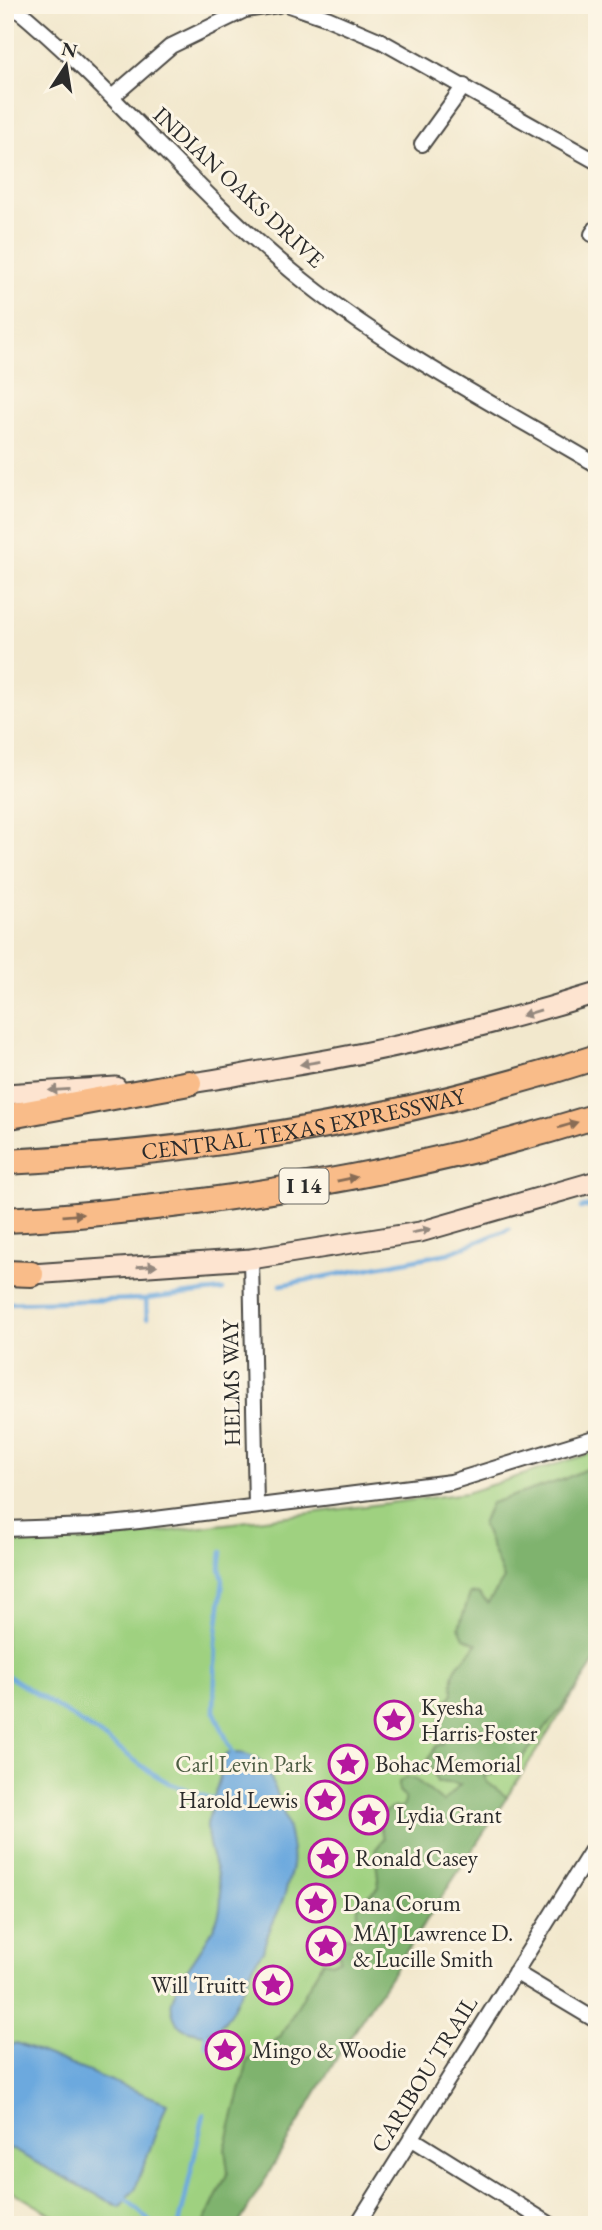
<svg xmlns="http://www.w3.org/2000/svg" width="602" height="2230" viewBox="0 0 602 2230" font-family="'EB Garamond',serif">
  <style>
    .green { fill: #9fd180; stroke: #657e56; stroke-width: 2 }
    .forest { fill: #7fb36e; stroke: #556f4c; stroke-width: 2 }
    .water { fill: #6ca9de; stroke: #4c6a84; stroke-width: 2 }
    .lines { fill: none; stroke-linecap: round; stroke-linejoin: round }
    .stream { stroke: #6ca9de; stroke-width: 4.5 }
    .street-casing { stroke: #494743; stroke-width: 18 }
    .secondary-casing { stroke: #494743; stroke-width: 23 }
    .highway-casing { stroke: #494743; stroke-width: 28 }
    .street { stroke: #fff; stroke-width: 14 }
    .secondary { stroke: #fde4d0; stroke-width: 19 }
    .highway { stroke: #f9bc89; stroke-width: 24 }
    .oneway { fill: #94887e }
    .oneway2 { fill: #886c55 }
    .labels { text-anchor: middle; stroke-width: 6; stroke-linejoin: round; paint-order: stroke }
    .shield { fill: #fcf5e5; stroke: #6a6863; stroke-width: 2 }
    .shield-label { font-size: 21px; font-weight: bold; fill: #2b2b2b }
    .street-label { font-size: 23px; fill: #2b2b2b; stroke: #fcf5e5 }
    .poi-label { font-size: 23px; fill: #2b2b2b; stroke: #fcf5e5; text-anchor: start }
    .park-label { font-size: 23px; fill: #4e5d44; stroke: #fcf5e5 }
  </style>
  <rect width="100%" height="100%" fill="#fcf5e5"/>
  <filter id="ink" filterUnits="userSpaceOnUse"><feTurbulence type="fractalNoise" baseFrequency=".0143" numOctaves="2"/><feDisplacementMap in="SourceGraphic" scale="14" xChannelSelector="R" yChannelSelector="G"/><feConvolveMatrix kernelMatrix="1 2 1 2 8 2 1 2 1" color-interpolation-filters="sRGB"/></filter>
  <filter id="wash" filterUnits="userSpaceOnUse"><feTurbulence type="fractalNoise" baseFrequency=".00686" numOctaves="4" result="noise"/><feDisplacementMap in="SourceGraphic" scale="28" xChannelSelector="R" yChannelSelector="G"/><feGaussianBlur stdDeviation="1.57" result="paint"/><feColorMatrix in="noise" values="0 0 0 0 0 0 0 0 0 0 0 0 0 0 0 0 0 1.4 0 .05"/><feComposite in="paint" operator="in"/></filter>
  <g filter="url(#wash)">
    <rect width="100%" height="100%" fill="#f2e8cd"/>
    <path class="green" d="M591 1453 597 1457V1658L339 2054 238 2225H69L5 2187V1543L101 1540 466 1493Z"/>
    <path class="forest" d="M597 1464V1658L579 1685 514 1769 484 1776 487 1782 507 1797 339 2054 238 2225H203L228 2172 225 2149 248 2060 280 2037 323 1961 332 1963 340 1959C338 1950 337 1945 343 1936L351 1937 361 1928C353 1902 359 1903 379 1887L375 1850 384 1839 379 1823C385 1811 388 1806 402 1807L405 1802V1797L399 1791V1782L406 1777 416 1780 443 1802 460 1784 437 1782 428 1760 436 1746 443 1744C437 1724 440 1710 453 1693 450 1662 462 1665 477 1644L464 1638 459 1627 470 1594 478 1593 488 1603 504 1579 482 1524 491 1503 562 1480Z"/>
    <path class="water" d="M234 1753C243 1753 251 1754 259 1761 275 1775 296 1845 292 1866 289 1881 284 1898 278 1912 272 1925 265 1937 263 1952 253 1958 237 2007 225 2021 220 2027 212 2030 205 2034 199 2033 190 2032 184 2029 175 2024 170 2011 172 2001 179 1971 214 1941 220 1909 225 1879 206 1854 207 1824L226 1754Z
      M16 2043 167 2103 135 2189 120 2207 5 2146V2047Z"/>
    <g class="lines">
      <path class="stream" d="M586 1207H597
        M581 1208 597 1202
        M281 1285 449 1253 509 1229
        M146 1299 147 1318
        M5 1303 146 1299 223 1290
        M222 1552 220 1568 223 1580 216 1641 214 1711 234 1756
        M5 1674 96 1732 152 1773 169 1783 217 1801
        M206 2046V2030
        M124 2196 153 2225
        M179 2225 204 2114"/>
    </g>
  </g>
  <g filter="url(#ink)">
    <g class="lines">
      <defs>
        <path id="street" d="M12 5C112 87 193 190 293 272 385 348 494 404 597 465
          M289 5 327 18 381 41 597 162
          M112 97 171 46 245 10 278 5
          M422 144 464 86
          M592 234 597 227
          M251 1259 256 1506
          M5 1529 91 1526 139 1521 451 1482 597 1437
          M515 1972 597 2021
          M411 2138 551 2225
          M357 2225 597 1842"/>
        <path id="secondary" d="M178 1084C210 1082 241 1074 273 1069 383 1052 490 1026 597 993
          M5 1094 116 1087
          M17 1275 251 1259 420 1232 597 1181"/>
        <g id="highway">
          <path d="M5 1117 189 1083"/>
          <path id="s1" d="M5 1162C206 1152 406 1119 597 1057"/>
          <path d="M5 1220C69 1217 133 1210 196 1202 332 1184 466 1157 597 1116"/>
          <path d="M5 1273 31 1274"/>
        </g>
      </defs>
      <use href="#street" class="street-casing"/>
      <use href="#secondary" class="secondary-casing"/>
      <use href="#highway" class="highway-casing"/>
      <use href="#street" class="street"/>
      <use href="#secondary" class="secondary"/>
      <use href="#highway" class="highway"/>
    </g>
    <defs><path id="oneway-solid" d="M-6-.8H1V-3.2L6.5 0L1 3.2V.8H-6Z" transform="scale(1.75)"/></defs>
    <g class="oneway">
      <use href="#oneway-solid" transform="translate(531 1013) rotate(163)"/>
      <use href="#oneway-solid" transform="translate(310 1063) rotate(171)"/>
      <use href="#oneway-solid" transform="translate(59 1090) rotate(177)"/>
      <use href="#oneway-solid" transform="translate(421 1231) rotate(-12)"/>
      <use href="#oneway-solid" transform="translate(147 1266) rotate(-4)"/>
    </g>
    <g class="oneway2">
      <use href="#oneway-solid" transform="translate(568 1125) rotate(-16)"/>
      <use href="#oneway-solid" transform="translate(347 1179) rotate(-12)"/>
      <use href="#oneway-solid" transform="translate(73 1215) rotate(-5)"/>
    </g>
  </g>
  <defs>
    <symbol id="sight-ring" viewBox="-11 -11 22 22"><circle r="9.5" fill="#fcf5e5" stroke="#b5179e" stroke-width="1.5"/><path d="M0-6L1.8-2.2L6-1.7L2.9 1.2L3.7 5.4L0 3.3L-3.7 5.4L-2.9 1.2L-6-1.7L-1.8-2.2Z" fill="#b5179e"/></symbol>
  </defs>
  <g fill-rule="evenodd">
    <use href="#sight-ring" x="372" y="1698" width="44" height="44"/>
    <use href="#sight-ring" x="326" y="1742" width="44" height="44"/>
    <use href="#sight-ring" x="303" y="1778" width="44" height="44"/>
    <use href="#sight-ring" x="347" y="1793" width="44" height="44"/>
    <use href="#sight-ring" x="306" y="1836" width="44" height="44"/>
    <use href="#sight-ring" x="294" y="1881" width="44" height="44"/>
    <use href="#sight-ring" x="304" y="1924" width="44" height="44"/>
    <use href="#sight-ring" x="251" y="1963" width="44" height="44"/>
    <use href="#sight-ring" x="203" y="2028" width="44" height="44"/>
  </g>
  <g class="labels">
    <rect class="shield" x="279.5" y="1168.5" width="49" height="35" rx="5"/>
    <g class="shield-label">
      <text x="304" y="1193">I 14</text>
    </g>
    <g class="street-label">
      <text transform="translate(239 187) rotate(43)" y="8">INDIAN OAKS DRIVE</text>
      <text dy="8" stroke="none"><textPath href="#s1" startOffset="301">CENTRAL TEXAS EXPRESSWAY</textPath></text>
      <text transform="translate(231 1383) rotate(-91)" y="8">HELMS WAY</text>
      <text transform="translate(424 2074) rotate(-58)" y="8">CARIBOU TRAIL</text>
    </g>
    <g class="poi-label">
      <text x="421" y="1715">Kyesha<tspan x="421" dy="26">Harris-Foster</tspan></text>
      <text x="375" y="1772">Bohac Memorial</text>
      <text x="298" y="1808" text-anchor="end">Harold Lewis</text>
      <text x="396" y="1823">Lydia Grant</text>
      <text x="355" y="1866">Ronald Casey</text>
      <text x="343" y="1911">Dana Corum</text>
      <text x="353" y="1941">MAJ Lawrence D.<tspan x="353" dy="26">&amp; Lucille Smith</tspan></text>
      <text x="246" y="1993" text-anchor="end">Will Truitt</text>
      <text x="252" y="2058">Mingo &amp; Woodie</text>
    </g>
    <g class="park-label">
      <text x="244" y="1772">Carl Levin Park</text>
    </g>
  </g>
  <rect width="602" height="2230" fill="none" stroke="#fcf5e5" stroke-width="28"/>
  <g transform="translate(66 66) rotate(12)" stroke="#fcf5e5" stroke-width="5" paint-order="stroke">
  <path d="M0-5L12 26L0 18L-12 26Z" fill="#2b2b2b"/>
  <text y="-10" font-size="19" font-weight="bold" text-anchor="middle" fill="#2b2b2b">N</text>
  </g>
</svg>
